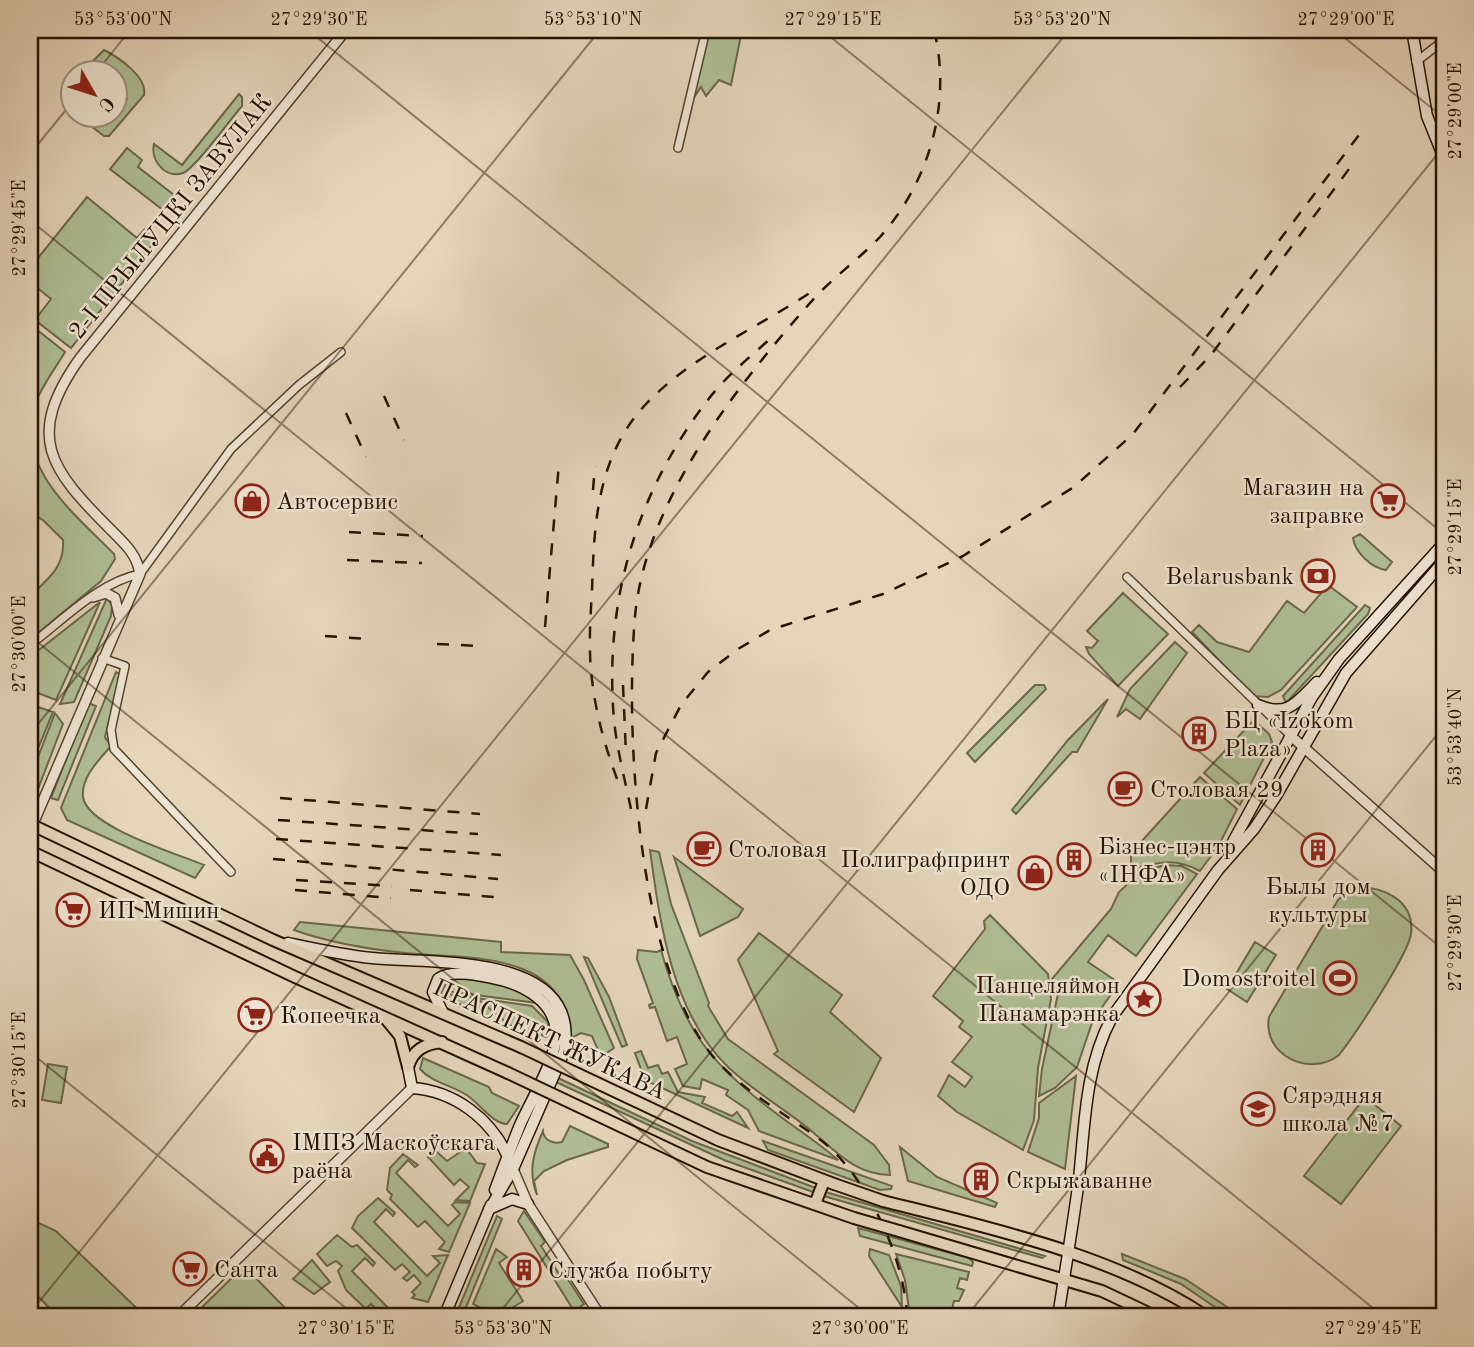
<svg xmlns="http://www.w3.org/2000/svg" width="1474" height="1347" viewBox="0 0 1474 1347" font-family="'Old Standard TT',serif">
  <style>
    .green { fill: #afbe95; stroke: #6a684a; stroke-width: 2 }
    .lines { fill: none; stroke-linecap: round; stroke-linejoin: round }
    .minor-casing { stroke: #54432f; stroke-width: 10 }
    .tertiary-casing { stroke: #54432f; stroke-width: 12 }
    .secondary-casing { stroke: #241200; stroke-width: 13 }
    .primary-casing { stroke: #241200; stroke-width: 14 }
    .minor { stroke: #eee4d3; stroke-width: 7 }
    .tertiary { stroke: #eee4d3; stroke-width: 9 }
    .secondary { stroke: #eee4d3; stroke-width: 10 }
    .primary { stroke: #e5d5bb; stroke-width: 10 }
    .rail { stroke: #241200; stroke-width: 2.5; stroke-dasharray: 12 12; stroke-linecap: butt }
    .primary-bridge-casing { stroke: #241200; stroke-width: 14; stroke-linecap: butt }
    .primary-bridge { stroke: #e5d5bb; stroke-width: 10 }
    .ticks { fill: none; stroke: #241200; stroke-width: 2; stroke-opacity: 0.45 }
    .labels { text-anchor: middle; stroke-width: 5; stroke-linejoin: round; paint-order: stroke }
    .street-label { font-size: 24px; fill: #241200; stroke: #eee4d3 }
    .poi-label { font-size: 24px; fill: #241200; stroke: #eee4d3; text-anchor: start }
    .neatline { fill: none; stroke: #241200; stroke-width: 2.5 }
    .ticks-label { font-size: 18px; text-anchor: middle; fill: #241200 }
  </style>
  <rect width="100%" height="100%" fill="#e5d5bb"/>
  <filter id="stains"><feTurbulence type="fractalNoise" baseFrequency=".00286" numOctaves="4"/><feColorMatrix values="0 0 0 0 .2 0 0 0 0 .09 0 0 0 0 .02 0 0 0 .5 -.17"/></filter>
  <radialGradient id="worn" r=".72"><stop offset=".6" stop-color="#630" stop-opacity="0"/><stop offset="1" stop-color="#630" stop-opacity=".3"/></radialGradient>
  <path class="green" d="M708 30H742L731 85 719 80 706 96 701 87 689 105Z
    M104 50C118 57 148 77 144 95L109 136H104L78 116H93L106 125 127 99 116 89V74L97 73 88 66Z
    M239 94 242 97V106C232 117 194 170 183 173 166 179 150 161 154 144L182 165Z
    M127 148 142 160 138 167 174 195 163 210 110 169Z
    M87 197 137 238 145 229 157 239 71 348 35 320 51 299 30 282V268Z
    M31 325 65 352C55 369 42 385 35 404 13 467 76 515 114 554L115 559 101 581 33 637 30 636V596C48 579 65 567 63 540L43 520 30 513Z
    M1360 534 1392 562 1386 570C1371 568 1355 552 1353 538Z
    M1328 585 1357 607 1281 690 1268 697 1253 696 1192 632 1199 625 1217 642 1249 652 1287 601 1304 613Z
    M1123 593 1168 634 1118 686 1089 654 1086 647 1092 648 1098 641 1087 631Z
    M107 598 112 605 111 616 74 702 60 704Z
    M100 602 56 700 30 690V657Z
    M1365 605 1370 608 1368 614 1286 703 1283 696Z
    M1175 642 1187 653 1140 719 1126 709 1117 717 1130 689Z
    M116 672 121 675 105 737 111 746C99 760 81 777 83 797 87 827 178 854 204 865L195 878 67 820 61 808Z
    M1035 685H1044L1046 689 975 762 967 753Z
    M1108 699 1077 752H1072L1016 814 1012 810 1068 740Z
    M88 703 96 706 58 800 51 798Z
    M38 707 53 712 30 768V715Z
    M55 713 63 724 38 789 30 786V778Z
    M1254 720 1269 734 1272 742 1240 805 1204 773Z
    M1200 777 1237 809 1219 845 1200 871C1176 858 1160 862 1135 868L1131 864V853Z
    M650 850 659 852 671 904 709 1003 708 1006 728 1039 874 1145 889 1165 890 1175C854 1175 834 1149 809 1129 783 1108 752 1090 728 1067 672 1013 660 924 650 850Z
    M674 857 743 909 738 917 700 936Z
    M1166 865 1182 866 1197 874 1136 956 1108 935 1088 962 1119 983 1093 1020 1077 1067 1055 1088 1039 1096 1042 1069 1058 994 1052 979 1111 909 1119 892 1137 875 1135 872Z
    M1354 887C1383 886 1415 900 1411 934 1408 955 1354 1036 1339 1055 1310 1078 1262 1055 1269 1017L1338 900Z
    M990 915 1048 974 1051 999 1038 1068 1034 1120 1023 1150 957 1112 938 1096 949 1075 965 1087 972 1077 952 1062 972 1037 959 1027 963 1021 933 996 985 929 984 921Z
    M300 922 501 942V952L570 955 584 980 614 1048 601 1057 592 1036 581 1033 571 1038C567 950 468 959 405 953 367 949 330 943 294 930Z
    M759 933 842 995 830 1012 881 1058 854 1112 774 1054 778 1051 738 960Z
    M1255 942 1276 955 1247 1002 1227 989Z
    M638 950 657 952 661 950C683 1029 711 1065 777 1114 798 1130 819 1143 838 1160L759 1131 748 1110 726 1095 728 1090 702 1079 700 1089 683 1086 675 1069 687 1064 677 1037 667 1041 655 1007 650 1008 649 1005 653 1003 637 959Z
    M584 957 588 958 609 997 627 1045 622 1047Z
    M469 977C494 982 518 987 537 1003L446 991 444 994H440L449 979Z
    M448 994 532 1006 548 1022 550 1035 546 1037 518 1026 515 1031 449 999Z
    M641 1051 648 1068 658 1065 662 1074 668 1072 678 1092 705 1097 702 1103 732 1116 737 1112 748 1128 645 1080 635 1053Z
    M423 1058 489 1087 492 1093 519 1106 507 1124C493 1124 480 1104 468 1096 453 1085 432 1083 420 1069Z
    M48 1064 67 1067 61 1103 42 1100Z
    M1076 1076 1065 1169 1028 1152 1039 1118V1103Z
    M558 1078 692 1141 829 1193 1045 1256 1042 1258 827 1197 724 1160 556 1082Z
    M1365 1097 1401 1126 1341 1204 1304 1176Z
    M570 1126 608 1144V1147L567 1160 544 1171 534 1181 537 1195C528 1172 533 1153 543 1131 544 1141 554 1144 562 1142Z
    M763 1141 892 1186 891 1189 880 1190 768 1150Z
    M900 1147 937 1177 997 1203 995 1207 908 1181Z
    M466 1148 477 1163 485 1164 470 1201 456 1200 469 1187 460 1179 454 1185 428 1157 437 1152 447 1161Z
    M403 1154 418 1165 415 1167 408 1160 396 1173 448 1226 460 1214 452 1205 455 1202 470 1203 449 1252 439 1249 445 1242 425 1221 418 1227 390 1199 392 1195 387 1190 390 1168Z
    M378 1198 395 1213 393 1216 386 1209 374 1222 427 1276 440 1263 433 1256 448 1255 428 1302 412 1298 415 1295 412 1292 421 1283 414 1275 407 1281 403 1278 410 1272 402 1264 395 1270 352 1228 358 1216Z
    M524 1211 545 1242 541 1246 561 1277 565 1275 584 1304 574 1311 518 1221Z
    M497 1216 502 1219 462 1317H455Z
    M30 1219 56 1231 146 1317H58L30 1288Z
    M858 1228 969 1258 973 1262 972 1266 860 1236Z
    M337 1235 352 1247 357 1245 375 1263 373 1266 365 1258 352 1271 397 1317H385L371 1304 366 1309 346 1290 338 1271 342 1266 336 1261 327 1266 317 1254Z
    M496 1249 507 1257 499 1263 523 1301 498 1317H492L489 1312 473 1304Z
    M870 1249 889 1255 901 1286 902 1307 869 1256Z
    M896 1254 969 1272 967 1280 960 1278 957 1288 964 1290 959 1301H954L950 1317H910L905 1280Z
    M1122 1254 1185 1279 1233 1311 1225 1314 1181 1284 1123 1260Z
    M312 1260 330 1282 314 1294 293 1279Z
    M244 1266 294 1317H192Z"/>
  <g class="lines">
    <defs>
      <path id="minor" d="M1416 62 1444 40
        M678 148 706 30
        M1127 577 1291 736
        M30 645C62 621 99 582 140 574L231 449 299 385 341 352
        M102 658 125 666 111 730 114 749 231 872"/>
      <path id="tertiary" d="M93 597 106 593 115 598 119 615
        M1291 736 1444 872
        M30 831 140 574C137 554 124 543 111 530 50 469 24 437 80 358L346 30
        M513 1169 528 1204 601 1317
        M178 1317 412 1088"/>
      <path id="secondary" d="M1412 30 1427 116 1444 158
        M1258 705C1288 718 1297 702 1317 682
        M1228 851 1312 697 1339 659 1444 543
        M288 943C316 949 343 955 372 958 433 964 583 952 564 1052L513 1169 489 1210
        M442 1011 433 992 438 979C452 968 484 976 501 980 525 986 554 1002 556 1031 558 1057 531 1100 520 1125 511 1147 503 1168 495 1190
        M408 1067 412 1088C455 1091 491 1119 508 1157
        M489 1209 512 1199 528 1204
        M444 1317 491 1205
        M1058 1317C1065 1271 1073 1225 1079 1179 1085 1122 1085 1068 1112 1017L1218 870 1254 829 1276 796 1346 673 1444 561"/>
      <path id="primary" d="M30 824 273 940 521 1047
        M30 851 295 977 508 1073
        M386 1019 400 1036 408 1067
        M408 1067C413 1050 424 1044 442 1042
        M578 1074 718 1140 834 1184
        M565 1100 707 1167 854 1218
        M883 1201C990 1228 1115 1255 1207 1317
        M815 1204 824 1181
        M899 1231 1102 1291 1157 1317"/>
    </defs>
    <use href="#minor" class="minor-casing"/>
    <use href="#tertiary" class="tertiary-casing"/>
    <use href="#secondary" class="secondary-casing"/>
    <use href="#primary" class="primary-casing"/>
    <use href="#minor" class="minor"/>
    <use href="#tertiary" class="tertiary"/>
    <use href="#secondary" class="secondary"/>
    <use href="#primary" class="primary"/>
    <path class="rail" d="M1180 387 1211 355 1349 169
      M384 396 404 440
      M346 413 366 457
      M593 490 595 466
      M349 532 423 536
      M347 560 422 563
      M545 627 559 463
      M325 636 368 639
      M437 644 480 646
      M623 685 626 754
      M617 779C606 749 597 718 593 687 588 655 590 623 592 591 594 523 597 455 647 403 694 354 758 328 814 290
      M280 798 480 814
      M631 809C625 780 617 750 614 720 604 603 635 495 707 401 725 377 749 358 771 338
      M646 809 656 753 681 705 708 672 738 649 770 630 883 594 963 556 1074 487 1133 434 1362 131
      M278 820 478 834
      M276 839 501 855
      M273 859 498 879
      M296 880 392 886
      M295 890 391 898
      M410 890 505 898
      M907 1317C905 1259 868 1178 822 1141 785 1113 741 1091 711 1054 637 961 625 732 635 616 646 500 736 387 810 303 831 279 858 260 880 237 930 181 952 102 934 30"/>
    <defs>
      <path id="primary-bridge" d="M521 1047 578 1074
        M508 1073 565 1100
        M834 1184 883 1201
        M854 1218 899 1231"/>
    </defs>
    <use href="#primary-bridge" class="primary-bridge-casing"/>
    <use href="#primary-bridge" class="primary-bridge"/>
  </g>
  <path class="ticks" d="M308 30 1444 950M822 30 1444 534M1335 30 1444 118M95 74 130 30M30 154 74 100M30 220 1384 1317M30 636 870 1317M30 734 600 30M30 1052 357 1317M30 1313 1069 30M496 1317 1444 146M966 1317 1444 726M1435 1317 1444 1306"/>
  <defs>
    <symbol id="shop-ring" viewBox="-11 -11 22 22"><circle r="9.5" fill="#eee4d3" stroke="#8f2418" stroke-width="1.5"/><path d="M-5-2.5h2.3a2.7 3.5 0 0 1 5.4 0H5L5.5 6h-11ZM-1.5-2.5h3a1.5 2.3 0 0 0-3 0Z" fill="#8f2418"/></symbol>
    <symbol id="supermarket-ring" viewBox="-11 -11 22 22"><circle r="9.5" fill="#eee4d3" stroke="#8f2418" stroke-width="1.5"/><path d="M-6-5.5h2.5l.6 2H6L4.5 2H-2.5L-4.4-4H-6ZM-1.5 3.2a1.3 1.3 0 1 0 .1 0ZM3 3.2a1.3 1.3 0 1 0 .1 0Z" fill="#8f2418"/></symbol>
    <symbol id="bank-ring" viewBox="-11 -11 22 22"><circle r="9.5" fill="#eee4d3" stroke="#8f2418" stroke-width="1.5"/><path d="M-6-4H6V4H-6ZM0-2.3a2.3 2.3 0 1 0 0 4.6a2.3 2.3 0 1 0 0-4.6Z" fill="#8f2418"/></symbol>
    <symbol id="building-ring" viewBox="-11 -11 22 22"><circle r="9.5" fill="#eee4d3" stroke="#8f2418" stroke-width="1.5"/><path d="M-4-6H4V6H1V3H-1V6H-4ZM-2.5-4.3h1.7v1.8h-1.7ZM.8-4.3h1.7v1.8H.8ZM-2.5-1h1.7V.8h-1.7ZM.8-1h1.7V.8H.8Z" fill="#8f2418"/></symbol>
    <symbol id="cafe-ring" viewBox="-11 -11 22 22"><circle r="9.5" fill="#eee4d3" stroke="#8f2418" stroke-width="1.5"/><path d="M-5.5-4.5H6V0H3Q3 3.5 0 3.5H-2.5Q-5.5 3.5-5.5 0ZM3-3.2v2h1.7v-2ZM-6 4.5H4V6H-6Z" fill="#8f2418"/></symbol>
    <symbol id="stadium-ring" viewBox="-11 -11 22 22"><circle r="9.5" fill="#eee4d3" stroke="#8f2418" stroke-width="1.5"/><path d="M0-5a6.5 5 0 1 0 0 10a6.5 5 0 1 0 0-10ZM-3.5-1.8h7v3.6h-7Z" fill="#8f2418"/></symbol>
    <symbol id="sight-ring" viewBox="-11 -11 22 22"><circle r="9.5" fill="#eee4d3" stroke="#8f2418" stroke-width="1.5"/><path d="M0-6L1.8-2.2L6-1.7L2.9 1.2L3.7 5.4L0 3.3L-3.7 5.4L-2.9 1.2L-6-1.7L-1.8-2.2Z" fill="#8f2418"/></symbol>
    <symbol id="school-ring" viewBox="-11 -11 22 22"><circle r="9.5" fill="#eee4d3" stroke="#8f2418" stroke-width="1.5"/><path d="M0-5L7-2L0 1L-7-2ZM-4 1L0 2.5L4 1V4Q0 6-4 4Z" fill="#8f2418"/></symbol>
    <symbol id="civic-ring" viewBox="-11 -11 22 22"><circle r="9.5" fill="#eee4d3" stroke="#8f2418" stroke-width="1.5"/><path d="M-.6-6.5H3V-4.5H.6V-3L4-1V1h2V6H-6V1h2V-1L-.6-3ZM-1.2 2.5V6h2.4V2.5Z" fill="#8f2418"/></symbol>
  </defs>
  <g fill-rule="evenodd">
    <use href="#shop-ring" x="233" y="482" width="38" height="38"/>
    <use href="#supermarket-ring" x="1369" y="482" width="38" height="38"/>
    <use href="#bank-ring" x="1299" y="557" width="38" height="38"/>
    <use href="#building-ring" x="1180" y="715" width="38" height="38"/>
    <use href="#cafe-ring" x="1106" y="770" width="38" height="38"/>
    <use href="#cafe-ring" x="685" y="830" width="38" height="38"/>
    <use href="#building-ring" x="1299" y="831" width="38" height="38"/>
    <use href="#building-ring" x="1055" y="841" width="38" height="38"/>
    <use href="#shop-ring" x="1016" y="854" width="38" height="38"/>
    <use href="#supermarket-ring" x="54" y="891" width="38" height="38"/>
    <use href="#stadium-ring" x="1321" y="959" width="38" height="38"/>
    <use href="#sight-ring" x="1125" y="980" width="38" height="38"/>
    <use href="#supermarket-ring" x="236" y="996" width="38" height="38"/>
    <use href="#school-ring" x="1239" y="1090" width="38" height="38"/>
    <use href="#civic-ring" x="248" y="1137" width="38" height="38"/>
    <use href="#building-ring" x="962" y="1161" width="38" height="38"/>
    <use href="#supermarket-ring" x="171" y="1250" width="38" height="38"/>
    <use href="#building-ring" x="505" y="1251" width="38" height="38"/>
  </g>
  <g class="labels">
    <g class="street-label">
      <text transform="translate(170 216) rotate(-51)" y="8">2-І ПРЫЛУЦКІ ЗАВУЛАК</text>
      <text transform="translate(550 1039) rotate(25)" y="8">ПРАСПЕКТ ЖУКАВА</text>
    </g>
    <g class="poi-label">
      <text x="1364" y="495" text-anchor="end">Магазин на<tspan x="1364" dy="28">заправке</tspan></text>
      <text x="276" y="509">Автосервис</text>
      <text x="1294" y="584" text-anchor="end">Belarusbank</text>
      <text x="1224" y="728">БЦ «Izokom<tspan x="1224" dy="28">Plaza»</tspan></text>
      <text x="1150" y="797">Столовая 29</text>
      <text x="1098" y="854">Бізнес-цэнтр<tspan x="1098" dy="28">«ІНФА»</tspan></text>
      <text x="728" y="857">Столовая</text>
      <text x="1010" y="867" text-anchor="end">Полиграфпринт<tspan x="1010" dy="28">ОДО</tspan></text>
      <text x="1318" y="894" text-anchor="middle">Былы дом<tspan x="1318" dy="28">культуры</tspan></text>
      <text x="98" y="918">ИП Мишин</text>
      <text x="1316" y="986" text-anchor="end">Domostroitel</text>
      <text x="1120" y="993" text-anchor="end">Панцеляймон<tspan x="1120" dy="28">Панамарэнка</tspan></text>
      <text x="280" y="1023">Копеечка</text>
      <text x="1282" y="1103">Сярэдняя<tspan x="1282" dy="28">школа №7</tspan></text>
      <text x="292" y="1150">ІМПЗ Маскоўскага<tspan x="292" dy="28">раёна</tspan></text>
      <text x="1006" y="1188">Скрыжаванне</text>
      <text x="214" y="1277">Санта</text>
      <text x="548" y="1278">Служба побыту</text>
    </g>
  </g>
  <rect width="1474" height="1347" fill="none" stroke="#e5d5bb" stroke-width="77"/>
  <g transform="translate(94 94) rotate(129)"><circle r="33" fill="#eee4d3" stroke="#9d907f" stroke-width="2"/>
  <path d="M0-5L12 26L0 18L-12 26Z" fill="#8f2418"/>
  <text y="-10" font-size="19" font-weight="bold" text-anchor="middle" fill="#241200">С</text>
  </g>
  <rect x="38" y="38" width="1398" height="1270" class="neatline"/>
  <g class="ticks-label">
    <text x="123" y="25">53°53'00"N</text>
    <text x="319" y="25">27°29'30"E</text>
    <text x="593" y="25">53°53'10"N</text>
    <text x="833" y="25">27°29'15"E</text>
    <text x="1062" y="25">53°53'20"N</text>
    <text x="1346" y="25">27°29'00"E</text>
    <text transform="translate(1455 111) rotate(-90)" y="6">27°29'00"E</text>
    <text transform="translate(19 228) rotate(-90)" y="6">27°29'45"E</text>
    <text transform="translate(1455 527) rotate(-90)" y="6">27°29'15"E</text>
    <text transform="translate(19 644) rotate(-90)" y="6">27°30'00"E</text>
    <text transform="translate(1455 737) rotate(-90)" y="6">53°53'40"N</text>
    <text transform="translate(1455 943) rotate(-90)" y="6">27°29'30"E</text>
    <text transform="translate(19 1060) rotate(-90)" y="6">27°30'15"E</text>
    <text x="346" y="1334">27°30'15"E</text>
    <text x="503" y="1334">53°53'30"N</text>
    <text x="860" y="1334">27°30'00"E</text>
    <text x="1373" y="1334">27°29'45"E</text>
  </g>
  <rect width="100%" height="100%" filter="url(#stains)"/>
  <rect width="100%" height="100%" fill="url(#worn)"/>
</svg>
